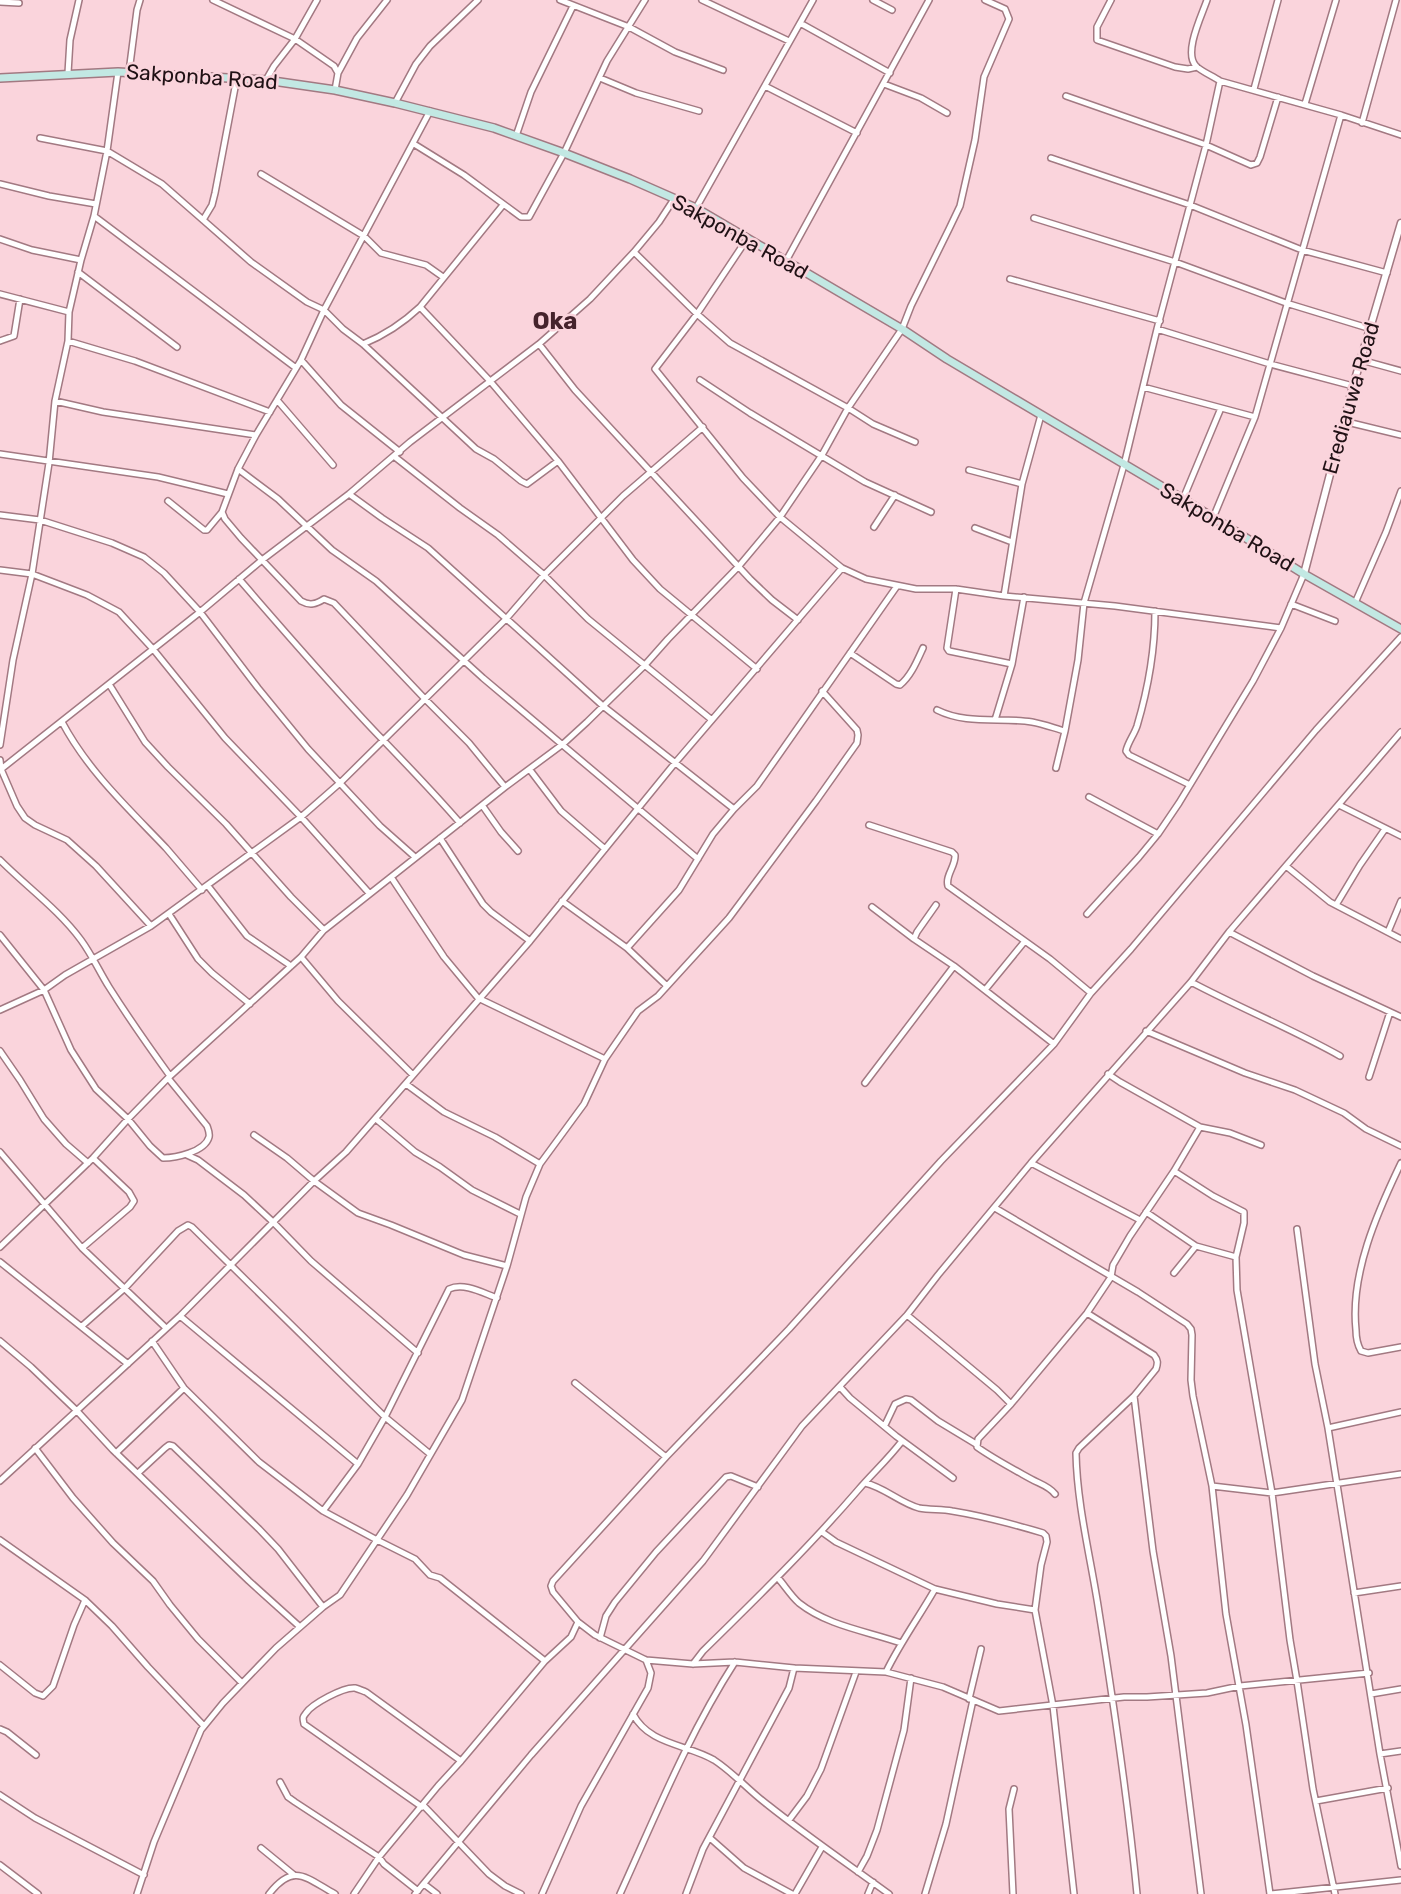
<svg xmlns="http://www.w3.org/2000/svg" width="1401" height="1894" viewBox="0 0 1401 1894" font-family="Rubik,sans-serif">
  <style>
    .lines { fill: none; stroke-linecap: round; stroke-linejoin: round }
    .minor-casing { stroke: #a27982; stroke-width: 8 }
    .tertiary-casing { stroke: #a27982; stroke-width: 9 }
    .secondary-casing { stroke: #a27982; stroke-width: 10 }
    .minor { stroke: #fff; stroke-width: 5 }
    .tertiary { stroke: #fff; stroke-width: 6 }
    .secondary { stroke: #c2e8e3; stroke-width: 7 }
    .labels { text-anchor: middle; stroke-width: 5; stroke-linejoin: round; paint-order: stroke }
    .street-label { font-size: 21px; fill: #201115; stroke: #fad4dc }
    .quarter-label { font-size: 24px; font-weight: bold; fill: #45232c; stroke: #fad4dc }
  </style>
  <rect width="100%" height="100%" fill="#fad4dc"/>
  <g class="lines">
    <defs>
      <path id="minor" d="M213 0 295 39 334 66 338 73 335 90
        M560 0 629 27 675 52 723 70
        M702 0 789 41
        M873 0 892 10
        M1111 0 1097 27V40L1175 67 1188 69 1197 67
        M1207 0C1202 15 1183 53 1196 66 1202 72 1213 76 1220 81
        M0 2 19 3
        M800 23 890 73
        M129 72 137 10 140 0
        M68 73 70 40 79 0
        M338 73 357 38 387 0
        M600 78 636 93 699 111
        M266 80 274 66 295 39 317 0
        M884 84 921 98 947 113
        M765 86 857 133
        M1254 89 1278 0
        M1066 96 1206 145 1251 165 1257 163 1260 157 1278 97
        M395 103 416 64 430 46 478 0
        M1305 104 1336 0
        M430 111 324 310 301 360 256 435 238 469 222 512 225 519 241 538 301 601C310 606 316 604 324 599L334 603 425 699 469 743 505 787
        M1362 123 1396 0
        M516 136 531 92 573 6
        M40 138 107 151 162 184 251 262 307 302 324 310 343 329 363 344 476 449 494 459 521 481 527 484 558 461
        M414 144 464 175 521 217H529L564 153 607 61 645 0
        M1051 158 1190 205 1302 250 1387 273
        M261 174 364 236 381 253 426 265 443 277
        M0 184 49 196 96 204
        M674 199 659 222 634 252 697 314 730 343 848 408 873 424 915 442
        M696 208 813 0
        M94 216 296 368
        M1034 218 1175 262 1286 303 1371 329
        M203 220 212 205 215 193 237 77
        M0 239 32 250 81 260
        M747 239 697 314 655 369 743 478 780 517 842 568 866 579 916 589H956L1004 596 1115 606 1281 628 1304 574
        M786 261 929 0
        M78 272 177 347
        M1010 279 1160 321
        M0 294 69 312
        M420 307 490 381 558 461 633 560 660 589 757 669
        M1157 329 1270 364 1353 386
        M0 341 14 336 20 299
        M68 341 135 361 270 412
        M363 344C385 335 402 324 420 307L503 205
        M539 344 575 390 750 579 772 600 798 620
        M301 360 341 405 400 452
        M1361 360 1401 371
        M700 380 750 413 865 482 931 512
        M1143 387 1255 417
        M277 400 333 465
        M55 401 103 412 256 435
        M1343 421 1401 435
        M0 454 158 477 228 494
        M395 457 460 508 498 535 544 575 588 619 712 720
        M238 469 278 499 332 550 376 581 483 678 698 859
        M969 470 1022 484
        M349 494 382 518 428 548 603 706 734 809
        M1183 499 1221 408
        M168 501 204 530H207L222 512
        M0 515 40 520 112 543 144 557 164 573 200 612 258 688 308 749 380 826 415 857
        M1213 518 1255 417 1341 115
        M874 527 895 495
        M975 528 1012 542
        M0 570 32 574 87 595 119 612 153 649 225 738 301 817 369 893
        M239 579C286 633 333 688 383 740 409 767 435 794 460 823
        M956 589 947 648 949 651 1012 664
        M1004 596 1022 484 1041 415
        M1355 603 1386 532 1401 491
        M1291 604 1335 621
        M1155 611C1155 650 1148 689 1137 726 1134 735 1128 742 1126 751L1129 755 1190 785
        M850 653 896 684 900 685C911 676 917 661 923 648
        M109 684 145 742 168 767 226 824 291 897 324 930
        M937 710C967 725 1000 717 1032 722 1043 724 1054 728 1065 731
        M995 720 1012 664 1024 597
        M62 722C88 771 128 808 166 848 178 862 190 876 202 890
        M0 745 13 660 32 574 49 463 55 401 68 341 69 312 81 260 94 216 107 151 118 72
        M0 760 1 769 17 806 25 818 35 825 67 840 96 866 151 926
        M1056 768 1065 731 1078 660 1084 603 1124 465 1157 329 1206 145 1220 81 1341 115 1401 135
        M0 770 200 612 262 560 349 494 410 442 539 344 590 299 634 252
        M530 770 561 811 605 849
        M1089 797 1158 834
        M482 805 501 832 518 851
        M1339 805 1401 836
        M869 825 952 852 955 855C956 866 945 875 948 886L1050 959 1091 993
        M440 838 483 904 491 912 530 941
        M0 860C27 887 59 910 81 940 92 955 99 971 109 987 128 1017 149 1047 170 1076
        M1286 866 1330 902 1401 939
        M391 877 444 957 478 998 605 1059
        M208 886 247 936 291 966
        M562 901 627 948 667 986
        M1336 905 1360 865 1385 829
        M872 907 914 939 954 966 1054 1044
        M169 914 198 959 212 973 250 1004
        M1087 914 1139 857 1158 834 1179 803 1253 681 1281 628
        M1229 932 1313 976 1401 1017
        M1388 932 1401 901
        M0 935 44 990 71 1050 96 1089 128 1119 150 1146 163 1158C175 1158 205 1152 209 1137 210 1133 208 1129 207 1126L168 1078
        M914 939 917 932 936 905
        M627 948 679 890 713 834 734 809 757 786 897 586
        M301 957 338 1001 413 1075
        M1191 982C1240 1008 1292 1029 1340 1056
        M985 990 1025 941
        M0 1010 44 990 65 975 151 926 301 817 341 782 506 619 544 575 623 496 703 427
        M1146 1031 1245 1073 1295 1090 1344 1113 1366 1129 1401 1146
        M0 1051 20 1080 44 1119 66 1144 88 1163
        M1108 1074 1120 1082 1200 1127 1230 1133 1261 1145
        M1369 1077 1390 1012
        M865 1083 954 966
        M406 1084 444 1112 495 1137 540 1164
        M376 1119 415 1152 440 1167 472 1190 520 1214
        M254 1135 287 1158 314 1181 358 1213 391 1225 464 1255 507 1266
        M0 1152 82 1248 166 1328
        M187 1155 198 1160 244 1195 273 1222 311 1261 418 1353
        M1031 1163 1140 1220
        M1401 1163C1377 1213 1350 1274 1356 1330 1356 1338 1357 1344 1361 1351L1368 1353 1401 1347
        M1174 1171 1213 1196 1244 1212V1223L1236 1257 1237 1290 1272 1493 1290 1640 1297 1681 1313 1789 1335 1894
        M995 1208 1138 1292 1187 1324 1191 1329 1192 1335 1191 1380 1193 1396 1212 1486 1226 1614 1246 1725 1270 1894
        M1146 1212 1196 1246 1236 1257
        M1297 1229 1315 1364 1328 1428 1380 1754 1401 1866
        M0 1247 93 1158 128 1119 168 1078 301 957 324 930 505 787 563 744 587 722 644 666 668 639 739 566 780 517 822 455 848 408 902 329 911 306 949 229 960 206 975 140 984 77 1009 19 1005 9 985 0
        M82 1248 130 1207 134 1201 129 1192 93 1158
        M0 1262 128 1364
        M1174 1273 1196 1246
        M1087 1313 1154 1355C1158 1360 1158 1363 1156 1369L1134 1396 1079 1448 1076 1453C1077 1506 1091 1559 1099 1612 1114 1706 1128 1800 1137 1894
        M907 1315 997 1390 1011 1404
        M180 1316 358 1464
        M82 1326 125 1288 178 1231 188 1225 192 1227 385 1417 430 1454
        M0 1341 31 1367 77 1411 113 1450 249 1581 300 1627
        M152 1341 184 1388 259 1462 323 1511 377 1540 415 1559 430 1575 440 1578 545 1661
        M575 1383 666 1457
        M840 1387 850 1398 896 1436 953 1478
        M1134 1396 1153 1551 1171 1656 1201 1894
        M885 1425 895 1404 906 1399 911 1400 938 1421 976 1444
        M1328 1428 1401 1412
        M35 1448 73 1498 113 1543 153 1581 170 1605 198 1639 242 1683
        M116 1453 184 1388
        M138 1473 165 1448 169 1445 173 1446 259 1529 278 1549 323 1607
        M0 1481 180 1316 314 1181 346 1152 530 941 675 763 842 568
        M865 1483C884 1487 900 1503 919 1508 930 1510 942 1509 952 1511 983 1516 1013 1524 1043 1533L1046 1536 1047 1542 1041 1565 1035 1610 1053 1706 1074 1894
        M1212 1486 1272 1493 1401 1474
        M1055 1494C1049 1486 1040 1484 1031 1479 1013 1469 994 1459 977 1447L978 1439 1011 1404 1087 1313 1111 1277 1113 1265 1130 1236 1174 1171 1200 1127
        M323 1511 358 1464 385 1417 449 1289C464 1282 483 1293 497 1298
        M822 1532 836 1542 935 1589 997 1604 1035 1610
        M0 1540 85 1600 112 1626 148 1667 204 1726
        M778 1578C785 1586 791 1596 799 1603 828 1626 867 1631 901 1643
        M1354 1593 1401 1586
        M600 1638 606 1616 615 1602 656 1552 726 1477 731 1476 758 1487
        M693 1664 703 1651C757 1598 810 1546 859 1489 874 1472 889 1458 902 1441
        M0 1665 35 1693 43 1696 53 1686 74 1625 85 1600
        M886 1672C900 1643 919 1617 935 1589
        M1369 1673 1240 1686 1207 1693 1147 1697H1124L999 1711 943 1687 886 1672 794 1668 735 1662 693 1664 646 1660 595 1635 578 1622 553 1592 551 1586 553 1581 666 1457 789 1329 941 1161 1054 1044 1091 993 1131 949 1316 730 1401 637
        M1371 1694 1401 1689
        M969 1699 981 1649
        M633 1714C649 1745 687 1744 714 1760 734 1773 749 1791 768 1805 807 1836 848 1864 889 1894
        M0 1729 7 1732 36 1755
        M1380 1754 1401 1751
        M280 1782 288 1797 295 1802 379 1857 384 1864 418 1891
        M0 1795 35 1818 144 1875
        M1316 1801 1388 1788
        M423 1805 489 1874 505 1886 521 1894
        M422 1807 304 1724C303 1718 302 1718 306 1713 312 1704 343 1687 355 1688 359 1689 363 1691 366 1692L461 1761
        M789 1820 807 1796 821 1769 856 1672
        M710 1838 744 1868 792 1894
        M261 1848 294 1875
        M0 1865 38 1894
        M858 1872 867 1856 877 1830 904 1730 911 1678
        M424 1884 437 1894
        M137 1894 154 1842 201 1730 223 1703 276 1648 323 1607 340 1595 407 1495 462 1400 507 1266 526 1197 540 1164 584 1104 605 1059 638 1011 658 996 729 918 816 801 857 743 858 735 857 730 822 691
        M269 1894C294 1862 306 1878 335 1894
        M354 1894 379 1857 438 1786 461 1761 545 1661 571 1637 578 1622
        M415 1894 531 1755 703 1561 802 1426 907 1315 938 1275 1031 1163 1191 982 1229 932 1401 732
        M542 1894 581 1806 648 1688 651 1673 646 1660
        M620 1894C656 1815 688 1735 735 1662
        M686 1894 703 1849 789 1688 794 1668
        M795 1894 822 1847
        M868 1894 873 1882
        M925 1894 946 1824 973 1700
        M1013 1894 1009 1809 1014 1789
        M1271 1894 1401 1880"/>
      <path id="tertiary" d="M1304 574 1353 386 1401 223"/>
      <path id="secondary" d="M0 78 118 72 266 80 335 90 395 103 494 128 564 153 630 179 696 208 902 329 947 359 1183 499 1304 574 1401 629"/>
    </defs>
    <use href="#minor" class="minor-casing"/>
    <use href="#tertiary" class="tertiary-casing"/>
    <use href="#secondary" class="secondary-casing"/>
    <use href="#minor" class="minor"/>
    <use href="#tertiary" class="tertiary"/>
    <use href="#secondary" class="secondary"/>
  </g>
  <g class="labels">
    <g class="street-label">
      <text transform="translate(202 77) rotate(4)" y="7">Sakponba Road</text>
      <text transform="translate(740 237) rotate(29)" y="7">Sakponba Road</text>
      <text transform="translate(1351 398) rotate(-74)" y="7">Erediauwa Road</text>
      <text transform="translate(1227 527) rotate(31)" y="7">Sakponba Road</text>
    </g>
    <g class="quarter-label">
      <text x="555" y="329">Oka</text>
    </g>
  </g>
</svg>
